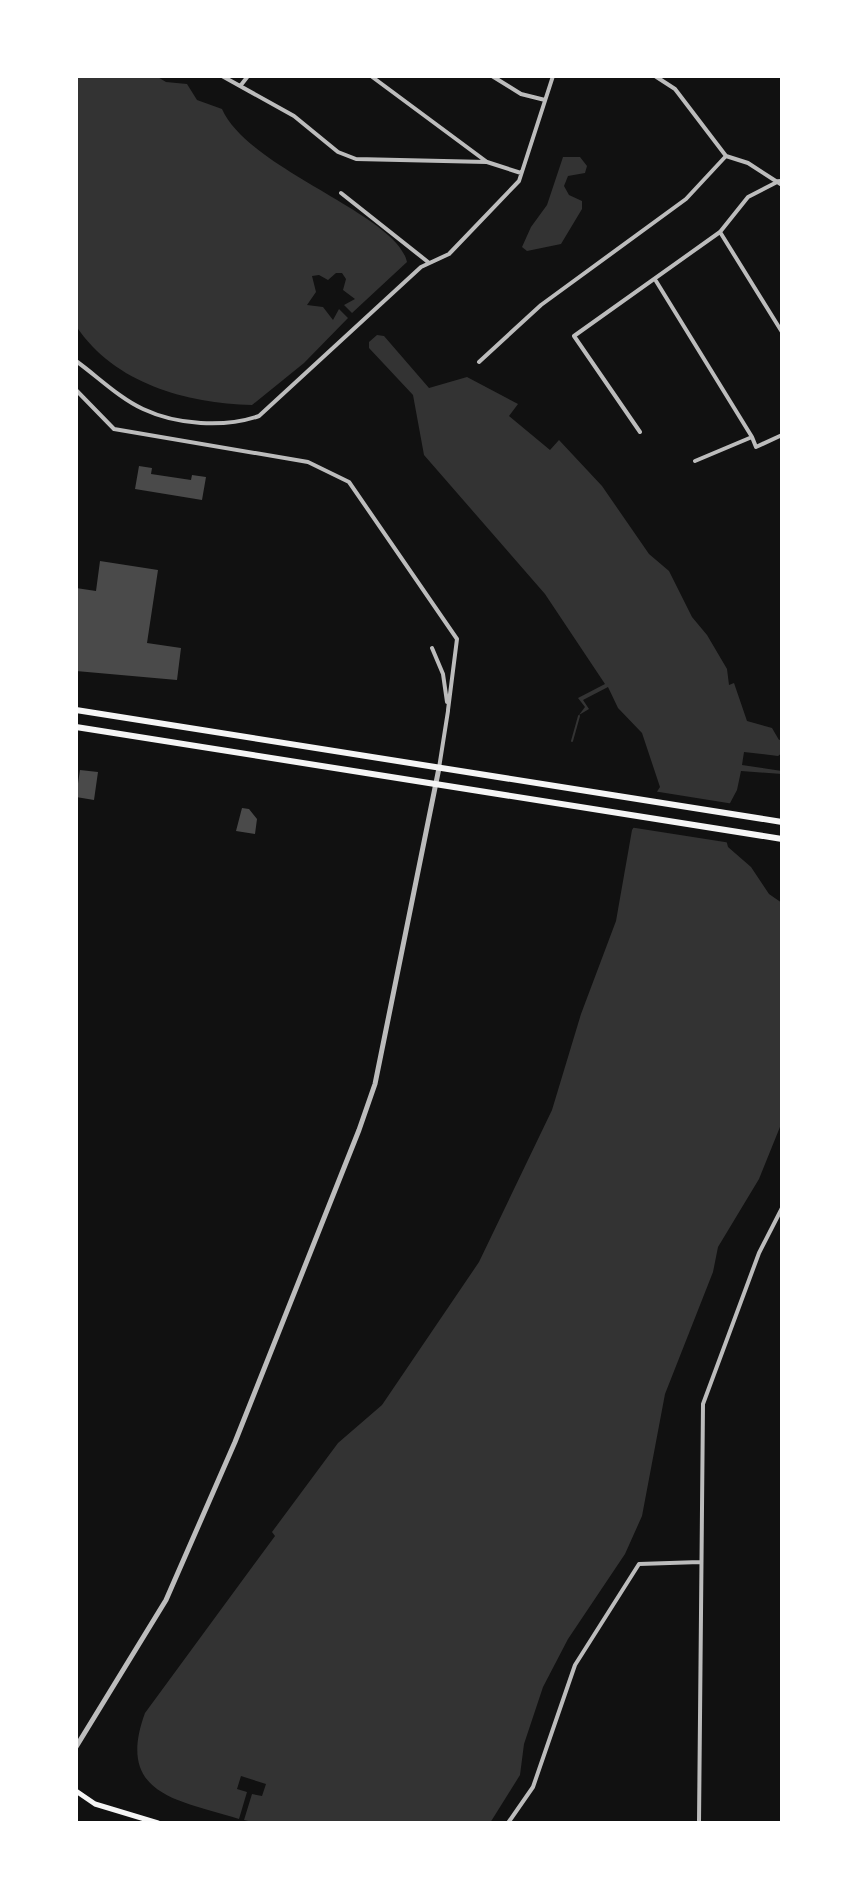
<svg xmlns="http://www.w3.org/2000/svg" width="858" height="1899" viewBox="0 0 858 1899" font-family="Mulish,sans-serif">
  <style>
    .water { fill: #333 }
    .pier { fill: #111 }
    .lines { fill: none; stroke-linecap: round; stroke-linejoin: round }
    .stream { stroke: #333; stroke-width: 2 }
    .building { fill: #4a4a4a }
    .minor { stroke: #bcbcbc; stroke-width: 4 }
    .tertiary { stroke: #bcbcbc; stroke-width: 5 }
    .secondary { stroke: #f5f5f5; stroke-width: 5 }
    .primary { stroke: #f5f5f5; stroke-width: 6 }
  </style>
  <rect width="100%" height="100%" fill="#111"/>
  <path class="water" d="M76 76H156L166 82 187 84 197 100 222 109C249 170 397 214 407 262L352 313 344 305 355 299 343 290 346 279 342 273H336L328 280 319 275 312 276 316 292 307 305 323 307 333 320 339 309 348 318 304 363 252 405C186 403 115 384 76 326Z
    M563 157H580L587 166 585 173 568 176 564 186 569 195 582 201V209L561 244 527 251 522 247 531 227 547 205Z
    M377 335 384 336 429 388 467 377 518 404 509 416 550 450 559 440 602 486 649 554 669 571 692 617 707 635 727 669 729 685 734 683 747 721 772 728 779 740 782 739V753L778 756 744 752 742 765 782 771V774L741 771 737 790 721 820 728 847 751 867 769 894 782 903V1122L759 1179 718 1247 713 1272 665 1394 642 1516 625 1554 568 1639 543 1687 524 1744 520 1775 490 1823H257L244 1820 252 1794 262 1796 266 1784 241 1776 237 1789 247 1792 239 1819C178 1800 115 1795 145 1713L275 1536 272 1532 338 1443 382 1405 479 1262 552 1110 581 1014 616 921 632 830 660 787 642 733 618 708 608 687 583 700 589 709 579 715 585 707 578 698 605 684 545 594 424 455 413 395 369 348V342Z"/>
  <path class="pier" d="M653 791 734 804 725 820 731 843 629 827Z"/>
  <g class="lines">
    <path class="stream" d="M572 741 579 716"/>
  </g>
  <path class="building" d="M139 466 152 468 151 474 191 480 192 475 206 477 202 500 135 489Z
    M100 561 158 570 147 643 181 648 177 680 76 671V588L96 591Z
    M80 770 98 772 94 800 76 797Z
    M242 808 249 809 257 819 255 834 236 831Z"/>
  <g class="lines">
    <path class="minor" d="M222 76 294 116 338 152 356 159 487 162
      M371 76 487 162 521 173
      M492 76 521 94 545 100
      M655 76 675 89 726 156 748 163 782 185
      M241 85 248 76
      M341 193 428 262
      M720 232 782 332
      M656 281 752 437
      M76 361C97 376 119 398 143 409 177 425 224 428 259 416L421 267 449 254 519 181 553 76
      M479 362 541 305 686 199 726 156
      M76 390 114 429 308 462 349 482 457 639 448 710
      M640 432 574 336 720 232 748 197 779 181
      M695 461 752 437 756 447 782 435
      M432 648 443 674 447 702
      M439 768 448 711
      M508 1823 533 1787 575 1665 639 1564 700 1562
      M699 1823 703 1404 759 1253 782 1208"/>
    <path class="tertiary" d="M76 1747 166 1600 235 1442 359 1130 375 1084 439 768"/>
    <path class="secondary" d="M76 1791 95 1804 158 1823"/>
    <path class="primary" d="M76 710 782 822
      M76 727 782 839"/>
  </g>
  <rect width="858" height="1899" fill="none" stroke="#ffffff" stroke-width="156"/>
</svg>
